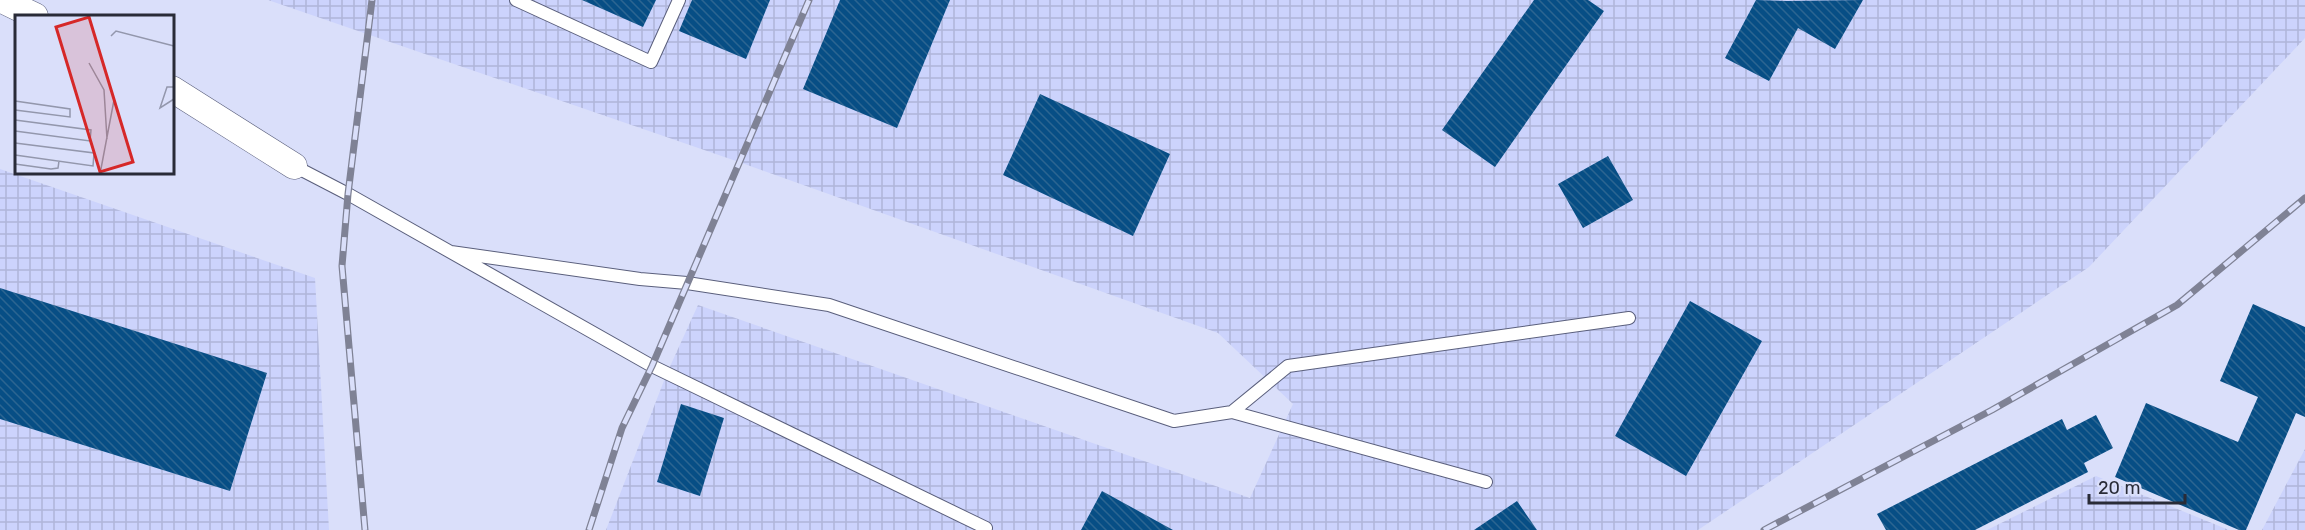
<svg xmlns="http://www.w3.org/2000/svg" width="2305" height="530" viewBox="0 0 2305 530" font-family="Rubik,sans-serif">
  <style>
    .industrial { fill: url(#industrial-grid) }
    .building { fill: url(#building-back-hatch) }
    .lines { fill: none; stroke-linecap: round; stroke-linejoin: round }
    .lane-casing { stroke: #5a5f7c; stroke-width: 14 }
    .street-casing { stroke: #5a5f7c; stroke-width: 27 }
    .lane { stroke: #fff; stroke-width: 12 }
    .street { stroke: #fff; stroke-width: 26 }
    .rail-casing { stroke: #7f8295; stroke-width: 7 }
    .rail { stroke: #dadffa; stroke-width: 4.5; stroke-dasharray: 14; stroke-linecap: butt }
    .inset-road { fill: none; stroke: #9397ac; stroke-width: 1.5 }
    .view { fill: #d62828; fill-opacity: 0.15; stroke: #d62828; stroke-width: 3 }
    .inset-edge { fill: none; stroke: #292b37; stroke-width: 3 }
  </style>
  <defs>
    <pattern id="industrial-grid" width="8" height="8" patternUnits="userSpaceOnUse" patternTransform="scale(1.5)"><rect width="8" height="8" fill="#ccd3fc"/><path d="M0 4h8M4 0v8" fill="none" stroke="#afb5d9"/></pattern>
    <pattern id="building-back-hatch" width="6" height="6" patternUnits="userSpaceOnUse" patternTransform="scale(1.5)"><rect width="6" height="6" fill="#074e85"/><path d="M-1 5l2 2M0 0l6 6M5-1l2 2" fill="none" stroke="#2c6591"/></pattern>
  </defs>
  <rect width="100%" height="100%" fill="#dadffa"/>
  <path class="industrial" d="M268 0H2305V38L2089 267 1698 530H606L667 373 698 305 1250 498 1293 404 1218 333 739 162Z
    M0 169 315 278 329 530H0Z
    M2305 449V530H2262Z
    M2096 476 2229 530H1987Z"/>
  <path class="building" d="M582 0H656L643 27Z
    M692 0H770L746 59 679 31Z
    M840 0H950L897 128 803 89Z
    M1534 0H1588L1604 11 1495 167 1442 130Z
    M1756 0 1787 1 1863 0 1835 49 1798 28 1769 81 1725 58Z
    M1040 94 1170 154 1133 236 1003 175Z
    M1608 156 1633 200 1583 228 1558 184Z
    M0 288 267 373 230 491 0 419Z
    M1690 301 1762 341 1686 476 1615 436Z
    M2253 304 2305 327V417L2296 413 2246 530H2239L2115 477 2146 403 2238 442 2258 397 2220 381Z
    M681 404 724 418 700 496 657 482Z
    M2096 415 2113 448 2084 463 2088 472 1975 530H1886L1877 514 2062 419 2067 430Z
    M1102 491 1173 530H1081Z
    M1517 501 1537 530H1474Z"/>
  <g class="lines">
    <defs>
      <path id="lane" d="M516 0 651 62 679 0
        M294 166 348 194 652 366 986 528
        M451 252 640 279 687 283 829 305 1174 421 1232 412 1288 366 1629 318
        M1232 412 1486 482"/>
      <path id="street" d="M2 0 35 16
        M172 89 294 166"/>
    </defs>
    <use href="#lane" class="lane-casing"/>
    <use href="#street" class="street-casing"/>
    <use href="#lane" class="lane"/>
    <use href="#street" class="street"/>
    <defs>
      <path id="rail" d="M365 530 342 266 348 194 372 0
        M589 530 622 428 652 366 809 0
        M1764 530 1992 410 2177 305 2305 198"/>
    </defs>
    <use href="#rail" class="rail-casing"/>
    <use href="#rail" class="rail"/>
  </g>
  <g transform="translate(15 15)">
    <rect width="159" height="159" fill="#dadffa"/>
    <path class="inset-road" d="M96 21 101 16 159 31M74 48 89 75 92 124M159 72H152L145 93 159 84M0 86 55 94V102L0 95M0 105 76 115 75 126 0 116M0 128 79 138 78 151 0 140M0 149 36 154 43 153 44 146M85 159 99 85"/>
    <path class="view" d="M74 2 118 147 85 157 41 12Z"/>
    <rect width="159" height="159" class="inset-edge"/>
  </g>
  <path d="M2089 494v9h96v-9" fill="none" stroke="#292b37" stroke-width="3"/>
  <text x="2098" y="494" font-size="18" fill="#292b37" stroke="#dadffa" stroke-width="4.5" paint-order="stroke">20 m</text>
</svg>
